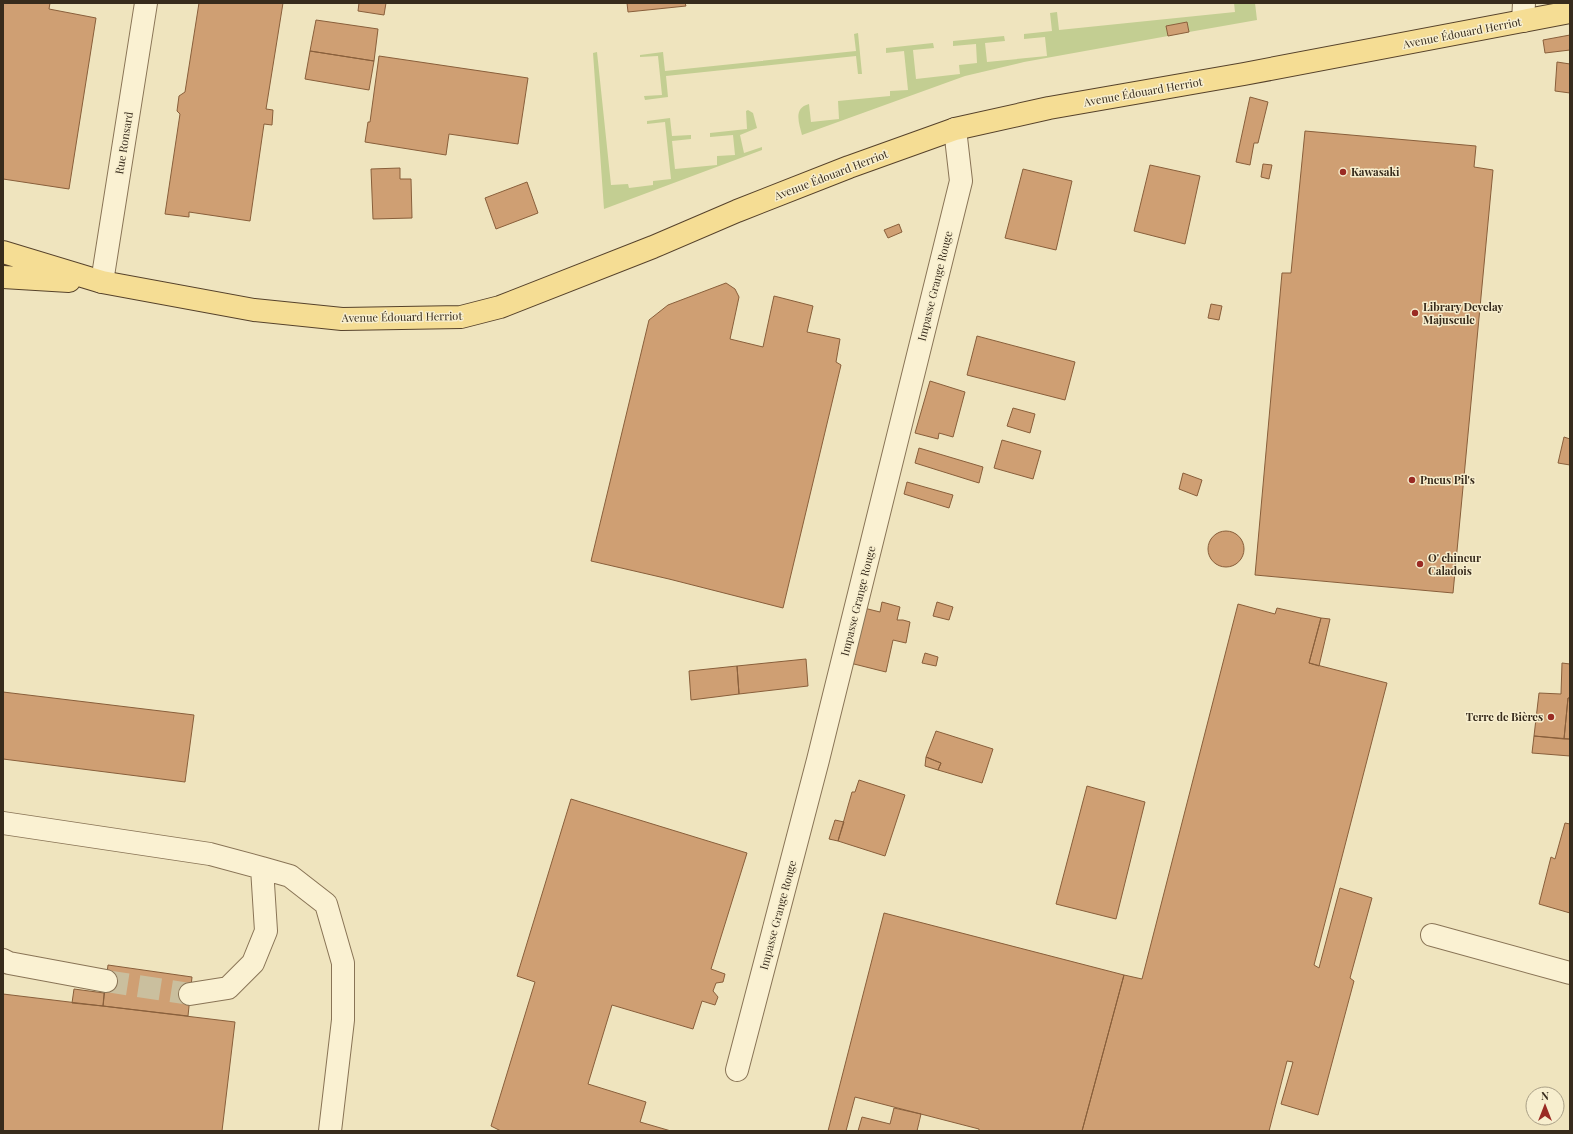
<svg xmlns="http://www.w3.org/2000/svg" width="1573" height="1134" viewBox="0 0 1573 1134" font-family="'Playfair Display',serif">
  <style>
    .green { fill: #c3ce92 }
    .building { fill: #cf9f73; stroke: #895f3b }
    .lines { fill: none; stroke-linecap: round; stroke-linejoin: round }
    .minor-tunnel { stroke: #cabf9e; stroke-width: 22; stroke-dasharray: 22 11; stroke-linecap: butt }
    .minor-casing { stroke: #897456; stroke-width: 24 }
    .major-casing { stroke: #56422b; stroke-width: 24 }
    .minor { stroke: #faf1d2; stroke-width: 22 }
    .major { stroke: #f5dd94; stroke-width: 22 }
    .poi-dot { fill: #9a2b24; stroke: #f7eece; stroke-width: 1.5 }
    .labels { text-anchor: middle; stroke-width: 3; stroke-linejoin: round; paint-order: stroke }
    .street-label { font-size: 11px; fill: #372b1c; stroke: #f7eece }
    .poi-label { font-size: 11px; font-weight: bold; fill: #372b1c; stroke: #f7eece; text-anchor: start }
  </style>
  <rect width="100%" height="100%" fill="#efe4be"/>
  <path class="green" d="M1234 3H1255L1257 20 1189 32 1187 22 1166 26 1168 36 1024 62 965 76 802 135C799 123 793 108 809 104L811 122 839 119 838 101 890 96V91L908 90 904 51 886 53V48L933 43 934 48 913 50 916 79 960 74 959 65 977 63 976 44 953 46V41L1004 36 1005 41 985 43 987 62 1047 56 1045 37 1024 39V34L1052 31 1050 13 1057 12 1059 30 1235 12Z
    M858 33 862 74H858L856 56 666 76 668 97 645 100 644 96 662 95 658 56 640 57V55L663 52 665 71 856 51 854 34Z
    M597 52 611 185 628 184 629 188 653 185V181L671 179 665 122 647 124V121L670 118 672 136 691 135V139L672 141 675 169 717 165V156L735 155 733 135 710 137V133L747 129 746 111 748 110 753 113 757 128 740 135 744 153 762 147V150L604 209 593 53Z"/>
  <path class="building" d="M3 3H50L49 9 96 18 69 189 3 179Z
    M199 3H283L266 109 273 110 272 125 264 124 250 221 189 212V217L165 214 180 114 177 111 179 96 185 92Z
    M359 3H386L384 15 358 11Z
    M627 3H685L686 6 628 12Z
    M316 20 378 29 374 61 310 51Z
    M1187 22 1189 32 1168 36 1166 26Z
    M1570 35V50L1545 53 1543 40Z
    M310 51 374 61 369 90 305 79Z
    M379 56 528 78 518 144 449 134 446 155 365 142 368 122H370Z
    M1557 62 1570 64V93L1555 91Z
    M1250 97 1268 102 1258 143H1254L1250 165 1236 162Z
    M1305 131 1476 146 1474 167 1493 170 1453 593 1255 575 1282 273H1291Z
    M1263 164 1272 165 1269 179 1261 177Z
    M1150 165 1200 176 1185 244 1134 231Z
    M400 168V179H411L412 218 373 219 371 169Z
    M1023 169 1072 181 1056 250 1005 238Z
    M527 182 538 213 496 229 485 198Z
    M899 224 902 232 888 238 884 230Z
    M726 283 735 289 739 297 730 339 763 347 774 296 813 306 807 332 840 339 836 362 841 365 783 608 669 579 591 561 649 320 668 305Z
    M1211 304 1222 306 1219 320 1208 318Z
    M977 336 1075 362 1065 400 967 375Z
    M930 381 965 392 953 437 939 433 938 439 915 433Z
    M1013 408 1035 414 1030 433 1007 426Z
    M1564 437 1570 439V465L1558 463Z
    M1002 440 1041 451 1033 479 994 468Z
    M919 448 983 467 979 483 915 463Z
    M1183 473 1202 480 1197 496 1179 489Z
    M907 482 953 495 949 508 904 494Z
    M1208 549a18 18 0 1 1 36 0a18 18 0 1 1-36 0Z
    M882 602 900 607 897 620H903L910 622 906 643 893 640 886 672 850 663 864 608 880 612Z
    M937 602 953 607 949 620 933 616Z
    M1238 604 1275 614 1277 608 1321 618 1309 663 1387 683 1314 965 1319 968 1340 888 1372 898 1350 978 1354 981 1318 1115 1281 1104 1293 1062 1287 1061 1269 1131H1082L1124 975 1142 979Z
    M1321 618 1330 619 1319 666 1309 663Z
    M925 653 938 657 936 666 922 663Z
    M806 659 808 686 739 694 737 666Z
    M1562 663 1570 664V698H1568L1564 739 1534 736 1539 693 1561 694Z
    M737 666 739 694 691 700 689 671Z
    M3 692 194 715 185 782 3 759Z
    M1568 698H1570V739H1564Z
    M936 731 993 749 982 783 938 770 941 763 926 757Z
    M1534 736 1570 739V756L1532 753Z
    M926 757 941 763 938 770 925 766Z
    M859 780 905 795 885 856 838 841 852 792H855Z
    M1087 786 1145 802 1116 919 1056 904Z
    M571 799 747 853 711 969 725 974 723 982 716 983 713 991 718 997 715 1005 702 1001 693 1029 612 1005 588 1084 646 1102 640 1122 671 1131H501L491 1126 535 982 517 976Z
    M835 820 844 822 838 841 829 839Z
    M1565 823 1570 824V913L1539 904 1551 857 1555 859Z
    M884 913 1124 975 1082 1131H979V1129L855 1097 846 1131H828Z
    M108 965 192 977 188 1016 103 1006Z
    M74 989 104 993 103 1006 72 1003Z
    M3 994 235 1022 222 1131H3Z
    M894 1108 921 1114 917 1131H858L862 1117 890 1124Z"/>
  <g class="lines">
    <path class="minor-tunnel" d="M106 981 190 994"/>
    <defs>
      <path id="minor" d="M1523 21 1524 3
        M102 282 146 3
        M3 823 210 854 262 868
        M1432 935 1570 973
        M3 960 9 963 106 981
        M190 994 228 988 253 963 266 931 262 868 290 876 326 904 343 963V1020L330 1131
        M737 1070 818 760 961 181 955 129"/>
      <path id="major" d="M3 252 102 282 254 310 342 319 461 317 500 307 653 247 737 211 849 167 955 129 1049 108 1244 74 1570 12
        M3 277 69 281"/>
    </defs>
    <use href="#minor" class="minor-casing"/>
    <use href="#major" class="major-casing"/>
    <use href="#minor" class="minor"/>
    <use href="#major" class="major"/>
  </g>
  <g class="poi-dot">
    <circle cx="1343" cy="172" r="4"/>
    <circle cx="1415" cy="313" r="4"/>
    <circle cx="1412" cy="480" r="4"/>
    <circle cx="1420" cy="564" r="4"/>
    <circle cx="1551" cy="717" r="4"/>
  </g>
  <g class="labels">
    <g class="street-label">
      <text transform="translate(1462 33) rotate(-11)" y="4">Avenue Édouard Herriot</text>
      <text transform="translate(1143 92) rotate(-10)" y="4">Avenue Édouard Herriot</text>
      <text transform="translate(124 143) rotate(-81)" y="4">Rue Ronsard</text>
      <text transform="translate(831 175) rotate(-21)" y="4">Avenue Édouard Herriot</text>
      <text transform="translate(935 286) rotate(-76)" y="4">Impasse Grange Rouge</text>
      <text transform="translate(402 317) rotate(-1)" y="4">Avenue Édouard Herriot</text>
      <text transform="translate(858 601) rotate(-76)" y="4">Impasse Grange Rouge</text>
      <text transform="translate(778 915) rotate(-75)" y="4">Impasse Grange Rouge</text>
    </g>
    <g class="poi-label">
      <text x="1351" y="176">Kawasaki</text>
      <text x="1423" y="311">Library Develay<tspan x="1423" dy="13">Majuscule</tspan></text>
      <text x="1420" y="484">Pneus Pil's</text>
      <text x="1428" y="562">O' chineur<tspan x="1428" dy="13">Caladois</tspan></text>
      <text x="1543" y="721" text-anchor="end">Terre de Bières</text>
    </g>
  </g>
  <rect width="1573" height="1134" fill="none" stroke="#372b1c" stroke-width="8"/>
  <g transform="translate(1545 1106)"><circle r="19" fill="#f7eece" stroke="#aaa087"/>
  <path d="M0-3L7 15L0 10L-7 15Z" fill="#9a2b24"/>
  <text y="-6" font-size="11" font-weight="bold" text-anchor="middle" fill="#372b1c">N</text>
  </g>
</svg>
